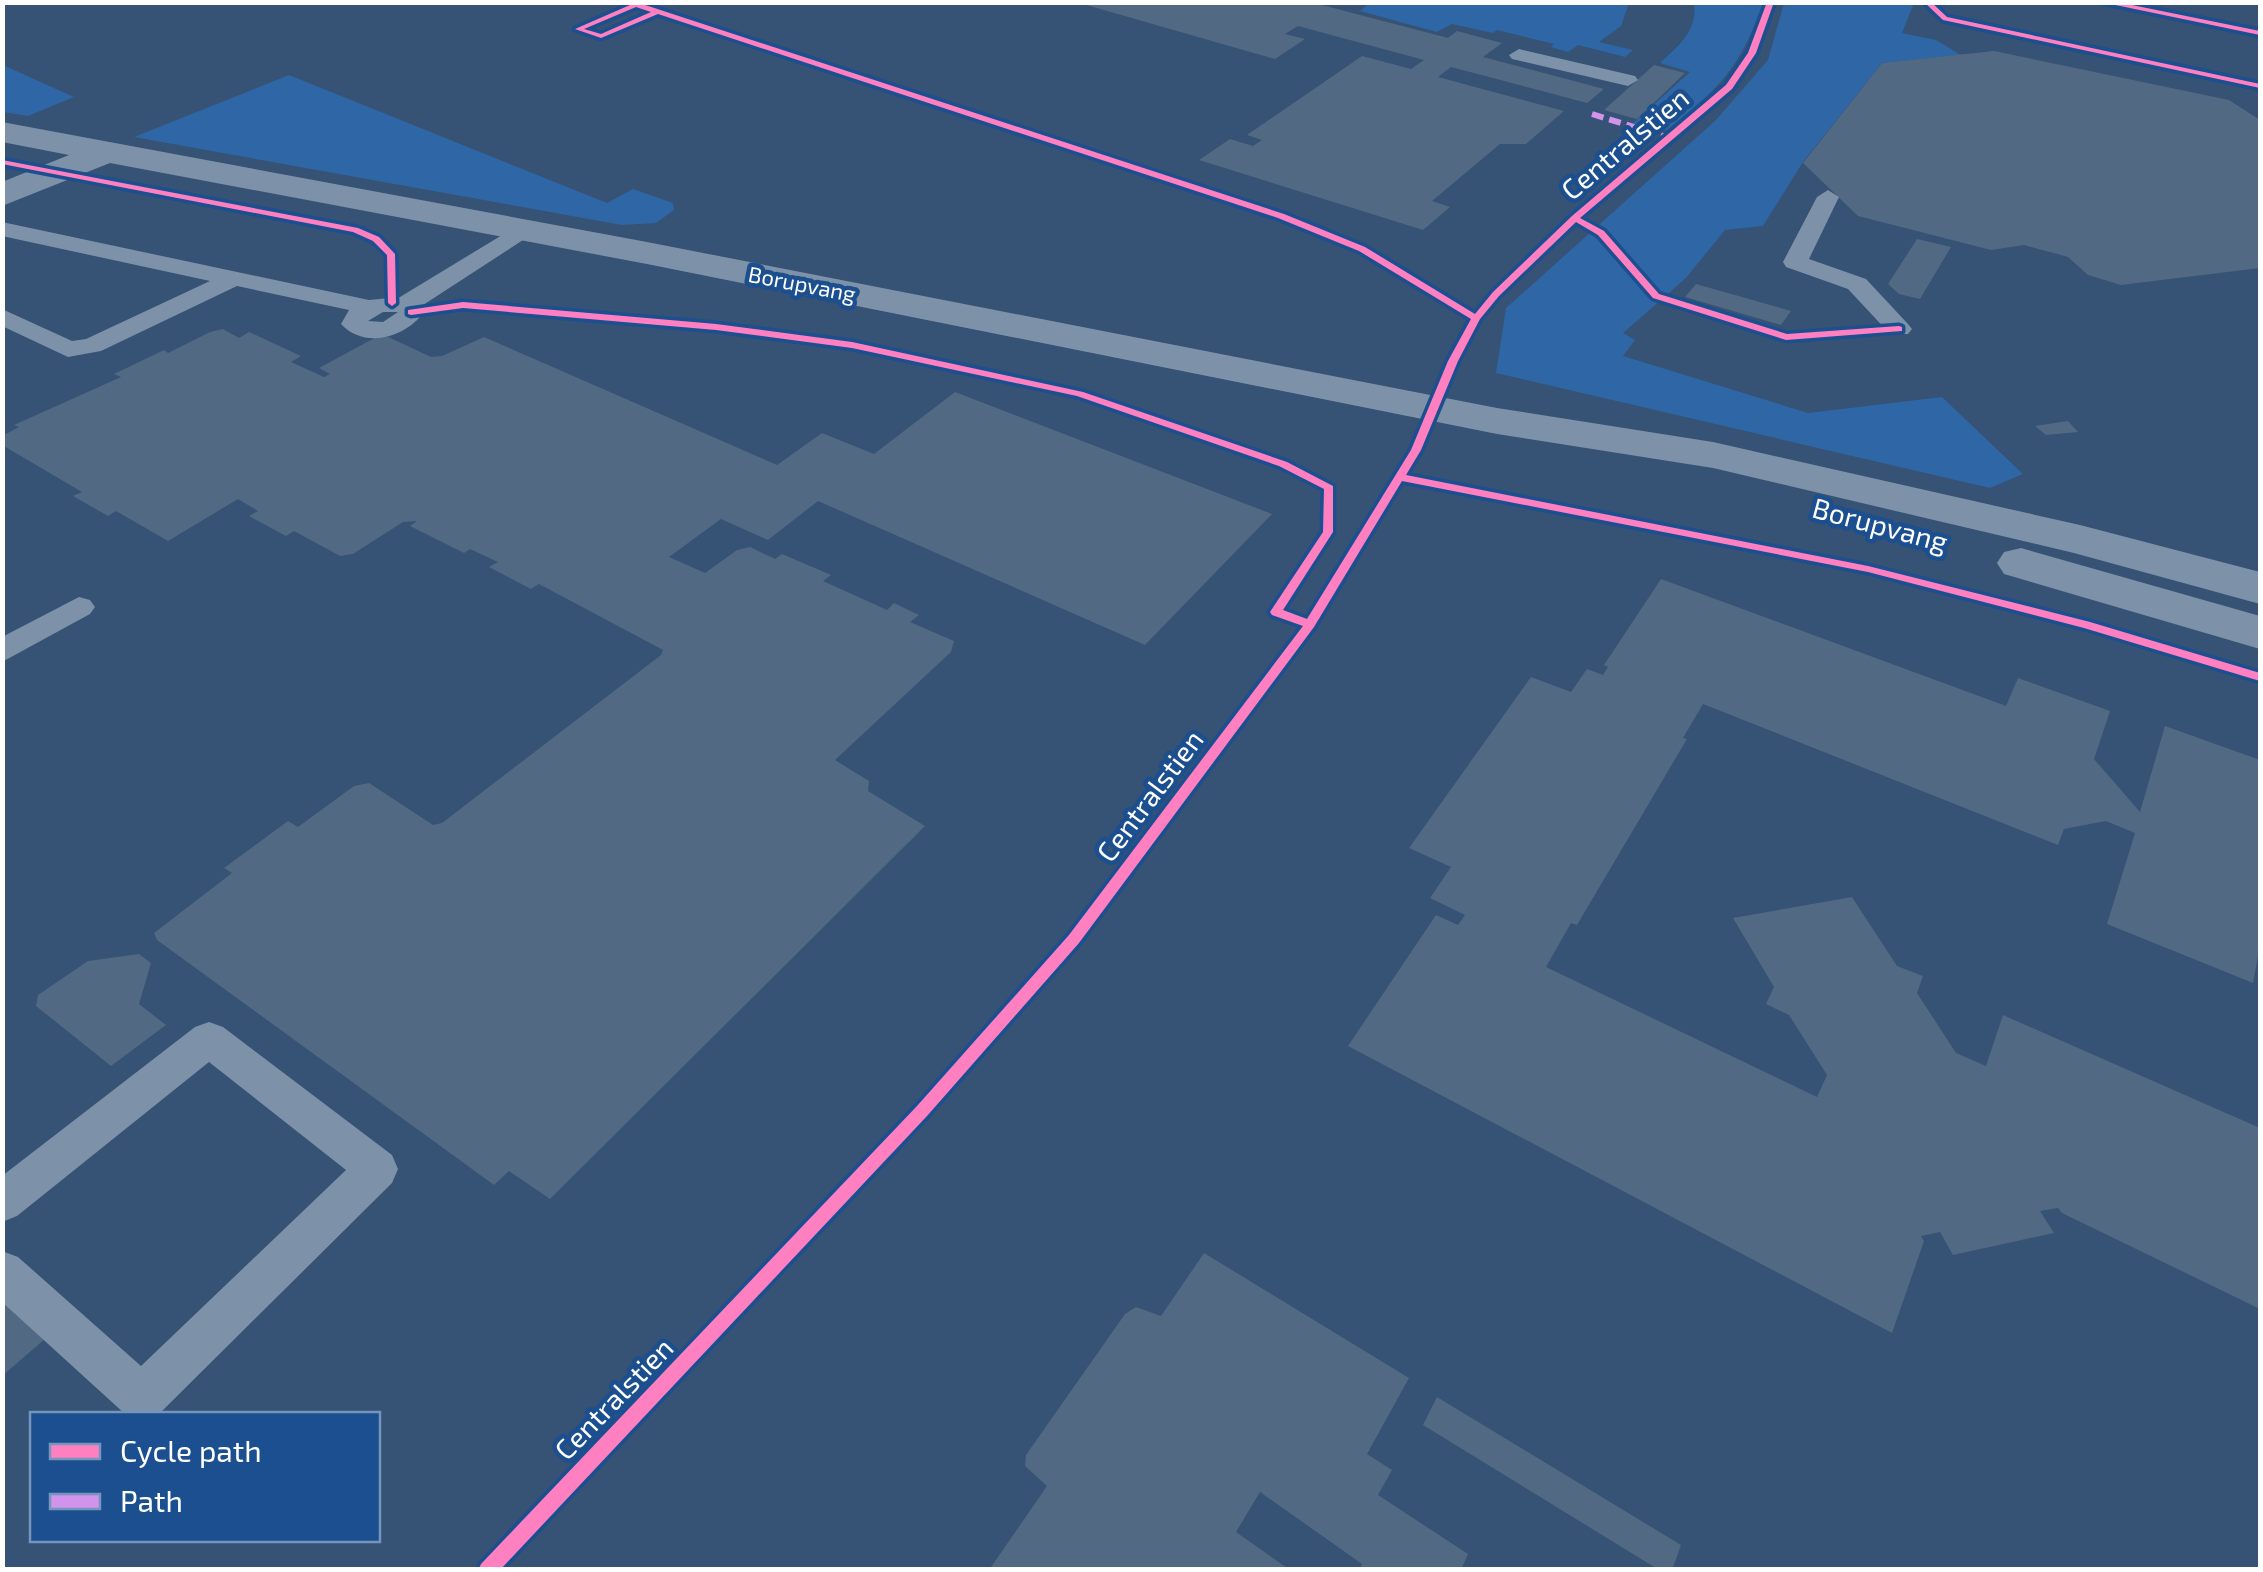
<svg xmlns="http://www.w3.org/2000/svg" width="2263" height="1572" viewBox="0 0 2263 1572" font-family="'Exo 2',sans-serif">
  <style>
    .green { fill: #2f66a5 }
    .building { fill: #526984 }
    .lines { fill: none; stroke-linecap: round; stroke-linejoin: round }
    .lane { fill: #7d92a8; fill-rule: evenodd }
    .street { fill: #7d92a8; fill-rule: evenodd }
    .quiet { stroke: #d193ec; stroke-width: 6; stroke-dasharray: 12 6; stroke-linecap: butt }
    .cycleway-casing { stroke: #1b4f8f; stroke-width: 7 }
    .cycleway { fill: #ff80c0; fill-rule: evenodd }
    .labels { text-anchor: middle; stroke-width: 9; stroke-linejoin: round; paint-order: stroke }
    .far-street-label { font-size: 22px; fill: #fff; stroke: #1b4f8f }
    .street-label { font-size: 28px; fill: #fff; stroke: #1b4f8f }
  </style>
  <rect width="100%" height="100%" fill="#365274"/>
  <path class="green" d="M1359 3H1629L1621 26 1599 42 1633 50 1625 57 1578 45 1568 52 1551 47 1554 44 1497 30 1493 33 1452 24 1437 32 1360 11 1367 5Z
    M1694 3H1763C1741 67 1719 89 1667 130L1631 125 1690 72 1660 63C1679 46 1698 30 1694 3Z
    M1784 3H1914L1902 33 1936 40 1961 55 1882 63 1803 162 1763 226 1725 230 1686 278 1623 333 1635 340 1623 356 1808 413 1942 397 2023 474 1990 488 1496 373 1506 308 1716 120 1768 60Z
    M3 65 74 97 28 116 3 112Z
    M289 75 607 203 633 189 673 203 674 210 656 223 622 225 134 137Z"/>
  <path class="building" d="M1076 2H1326L1322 5 1448 38 1457 31 1502 43 1483 57 1604 89 1587 103 1451 67 1438 77 1564 111 1526 144H1500L1432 201 1450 207 1423 230 1199 160 1230 139 1253 146 1262 140 1247 135 1362 56 1411 69 1424 60 1298 26 1285 34 1305 39 1275 59Z
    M1994 51 2229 100 2260 120V268L2121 285 2088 275 2068 257 2024 245 1991 250 1858 216 1803 163 1882 63Z
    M1654 65 1685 73 1637 119 1604 110Z
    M1917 239 1951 247 1920 299 1899 294 1888 284Z
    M1696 284 1791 311 1781 325 1685 297Z
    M223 329 239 338 249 332 301 356 291 362 324 377 330 374 319 368 382 334 431 357 442 356 484 337 777 465 822 433 874 454 955 392 1272 514 1145 645 818 501 768 540 721 519 669 557 705 573 737 550 750 547 775 559 782 554 831 575 823 581 887 610 894 603 919 615 910 622 954 641 951 652 835 760 869 781 868 791 925 826 550 1199 509 1171 494 1185 157 940 154 933 232 873 224 868 288 821 298 827 354 786 369 783 433 825 442 823 661 655 663 650 539 584 531 589 489 567 498 562 470 549 464 553 410 526 417 521 403 522 353 554 340 556 294 531 286 536 249 516 258 511 238 499 168 541 116 511 108 516 73 496 82 492 2 445V436L19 427 14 425 121 377 114 374 164 350 168 353 210 332Z
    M2068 421 2078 432 2046 435 2035 426Z
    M1661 579 2006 706 2018 678 2110 711 2094 759 2140 812 2165 726 2260 760V945L2253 983 2107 924 2135 833 2106 821 2064 829 2058 845 1703 704 1683 738 1687 739 1577 925 1571 923 1546 967 1817 1097 1827 1075 1789 1015 1766 1004 1774 987 1733 918 1852 897 1897 966 1923 976 1917 993 1956 1053 1986 1066 2003 1015 2260 1128V1309L2062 1213 2058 1208 2040 1211 2054 1233 1953 1255 1940 1232 1921 1236 1924 1241 1892 1333 1348 1046 1436 915 1458 925 1465 915 1430 898 1451 867 1409 848 1531 677 1571 692 1587 669 1603 675 1608 667 1604 665Z
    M139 954 151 963 139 1004 166 1025 111 1066 36 1006 38 995 88 961Z
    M1204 1253 1409 1378 1367 1454 1392 1470 1378 1495 1468 1554 1461 1570H1359L1362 1564 1260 1492 1236 1532 1290 1570H989L1047 1486 1025 1466 1026 1455 1125 1314 1136 1307 1161 1316Z
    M2 1289 52 1333 2 1376Z
    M1437 1397 1681 1545 1672 1570H1659L1423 1425Z"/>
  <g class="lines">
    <path class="lane" d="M1519 49 1635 76 1638 80 1628 86 1512 59 1509 55Z
      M1828 190 1839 197 1809 259 1866 279 1908 324 1912 329 1908 334H1890L1848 289 1786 267 1783 262 1817 197Z
      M2 222 369 300 400 297 517 226 525 224 537 231 420 307 424 312C406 337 365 350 341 324L349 310 237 286 101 351 68 357 2 326V309L72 341 86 339 210 281 2 236ZM383 312H398L383 322 368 321Z
      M79 597 90 600 95 607 90 614 2 662V637Z
      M209 1022 223 1027 392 1155 398 1169 392 1183 159 1414H125L2 1302V1251L18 1257 141 1366 346 1170 209 1062 17 1216 2 1222V1176L195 1027Z"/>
    <path class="street" d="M2 122 647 242 1497 408 1713 442 2080 525 2260 572V604L2074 553 1713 468 1497 434 647 264 110 163 2 206V182L69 155 2 142Z
      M2021 548 2260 616V649L2004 574 1997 563 2004 552Z"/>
    <path class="quiet" d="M1592 114 1669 138"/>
    <defs>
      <path id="cycleway" d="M625 2H636L1284 214 1365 247 1475 314 1493 292 1572 216 1726 85 1748 53 1767 2H1774L1756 53 1732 89 1580 218 1604 231 1659 294 1787 334 1899 326 1902 327V331L1786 340 1653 298 1598 235 1576 222 1499 296 1480 319 1458 361 1421 450 1406 475 1868 566 2090 622 2260 673V681L2084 628 1868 572 1402 481 1314 627 1079 943 927 1116 500 1570H478L481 1564 917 1106 1069 935 1303 626 1272 615 1270 612 1323 532 1324 489 1279 466 1077 396 852 348 716 330 463 308 411 315 408 314V310L463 302 716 324 852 342 1083 392 1287 462 1333 486V532L1283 610 1307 619 1411 450 1448 361 1471 319 1359 251 1278 218 658 14 601 38 575 29 630 5ZM636 7 651 12 601 34 584 29Z
        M1924 2H1931L1947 17 2260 84V88L1943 20Z
        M2101 2H2117L2260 31V35Z
        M2 160 358 228 379 237 395 254 396 303 392 306 388 303 387 255 373 241 353 232 2 164Z"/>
    </defs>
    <use href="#cycleway" class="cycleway-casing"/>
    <use href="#cycleway" class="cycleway"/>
  </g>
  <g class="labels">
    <g class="far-street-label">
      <text transform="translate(802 284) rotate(11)" y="8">Borupvang</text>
    </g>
    <g class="street-label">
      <text transform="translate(1625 144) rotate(-40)" y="10">Centralstien</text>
      <text transform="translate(1880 525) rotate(15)" y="10">Borupvang</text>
      <text transform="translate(1150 796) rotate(-53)" y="10">Centralstien</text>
      <text transform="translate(614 1399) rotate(-46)" y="10">Centralstien</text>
    </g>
  </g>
  <rect width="2263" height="1572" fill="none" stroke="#ffffff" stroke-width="10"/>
  <rect x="30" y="1412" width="350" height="130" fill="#1b4f8f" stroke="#7695bc" stroke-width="2.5"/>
  <rect x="50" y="1444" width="50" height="15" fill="#ff80c0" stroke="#7695bc" stroke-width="2.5"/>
  <text x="120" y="1462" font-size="30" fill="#ffffff">Cycle path</text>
  <rect x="50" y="1494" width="50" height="15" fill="#d193ec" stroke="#7695bc" stroke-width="2.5"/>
  <text x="120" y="1512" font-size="30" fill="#ffffff">Path</text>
</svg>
